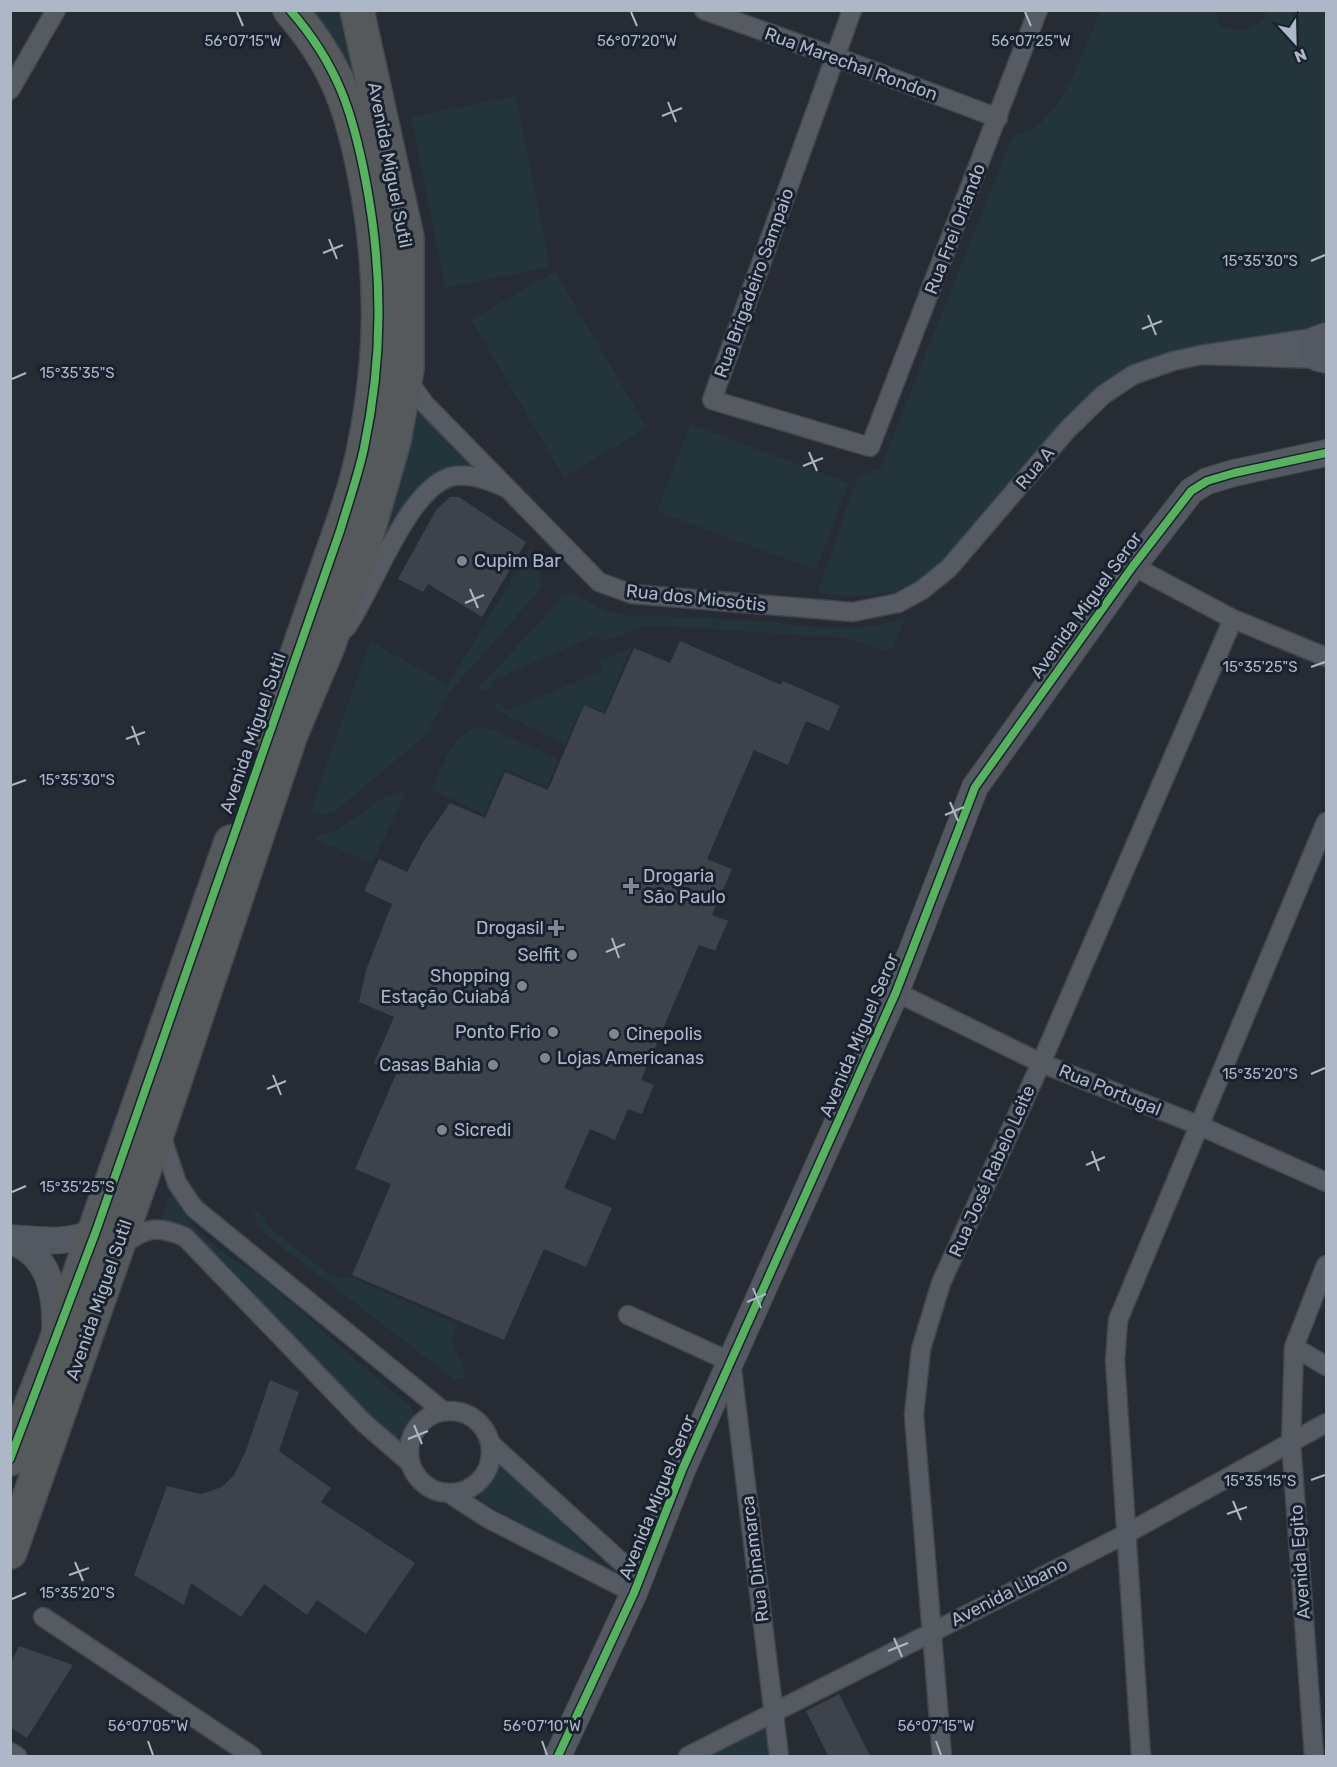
<svg xmlns="http://www.w3.org/2000/svg" width="1337" height="1767" viewBox="0 0 1337 1767" font-family="Rubik,sans-serif">
  <style>
    .green { fill: #23353b }
    .building { fill: #3d424b }
    .lines { fill: none; stroke-linecap: round; stroke-linejoin: round }
    .street-casing { stroke: #42464d; stroke-width: 21 }
    .secondary-casing { stroke: #42464d; stroke-width: 28 }
    .highway-casing { stroke: #424750; stroke-width: 36 }
    .street { stroke: #565a62; stroke-width: 18 }
    .secondary { stroke: #545961; stroke-width: 26 }
    .highway { stroke: #56595c; stroke-width: 33 }
    .cycleway-casing { stroke: #19212f; stroke-width: 11 }
    .cycleway { stroke: #56b35d; stroke-width: 8 }
    .ticks { fill: none; stroke: #aeb7c7; stroke-width: 2 }
    .poi-dot { fill: #7e8694; stroke: #19212f; stroke-width: 2 }
    .labels { text-anchor: middle; stroke-width: 6; stroke-linejoin: round; paint-order: stroke }
    .street-label { font-size: 18px; fill: #aeb7c7; stroke: #19212f }
    .poi-label { font-size: 18px; fill: #aeb7c7; stroke: #19212f; text-anchor: start }
    .ticks-label { font-size: 15px; text-anchor: middle; fill: #aeb7c7; stroke: #19212f; stroke-width: 6; stroke-linejoin: round; paint-order: stroke }
  </style>
  <rect width="100%" height="100%" fill="#262b34"/>
  <path class="green" d="M308 11H342L368 117Z
    M1100 11H1216L1220 26 1241 31 1261 22 1267 11H1326V325L1177 349 1127 367 1098 388 953 551C905 598 882 599 817 593L858 476 880 469 1012 137C1019 134 1028 132 1034 128 1067 106 1085 46 1100 11Z
    M516 96 550 267 445 288 411 117Z
    M555 271 647 428 564 477 471 320Z
    M414 405 479 470H449L364 588Z
    M690 424 849 483 816 570 657 511Z
    M531 547 542 563 539 581 542 584 536 594 449 693 425 736 334 812 324 815 310 812 370 641 448 685Z
    M570 592 606 611 626 616C672 616 719 618 765 622 813 626 860 635 906 617L893 648 888 651 844 638 648 625 603 642 599 634 491 681 494 687 479 691 478 688 550 611 560 596Z
    M632 647 604 712 583 704 565 744 495 710V705L501 702 506 711 602 671 598 661Z
    M474 728 491 729 558 759 547 787 504 769 484 814 431 790C442 768 450 737 474 728Z
    M400 792 406 793 372 863 315 839 317 835C352 833 367 798 400 792Z
    M174 1195C193 1242 240 1259 276 1290 321 1329 365 1369 411 1407L413 1417 398 1437 390 1436 163 1221 161 1219 169 1197Z
    M253 1211 266 1217 268 1226 327 1273 343 1279 348 1276 459 1325C438 1344 472 1361 463 1379H454L269 1237 258 1226Z
    M503 1463 598 1560 595 1565 479 1499 478 1492 496 1467Z
    M770 1720 773 1756H699Z"/>
  <path class="building" d="M450 497H459L526 542 482 617 428 584 423 592 398 579 436 510Z
    M680 641 781 685 783 681 840 706 829 731 806 721 788 765 754 750 707 859 732 869 712 915 728 921 715 951 699 945 641 1080 654 1085 642 1114 628 1109 615 1140 590 1129 564 1188 612 1208 586 1267 544 1249 504 1340 352 1275 391 1184 355 1169 397 1072 374 1063 394 1017 359 1002 366 970 392 904 364 891 379 859 407 872 423 842 450 803 485 818 505 772 548 790 584 705 605 714 634 648 670 663Z
    M270 1380 299 1392 279 1451 331 1488 321 1502 415 1563 366 1634 317 1600 307 1615 264 1584 241 1617 191 1583 184 1605 134 1575 167 1486 201 1494 222 1487 234 1475 245 1453Z
    M19 1646 73 1665 27 1738 10 1727V1664Z
    M839 1694 870 1756H828L806 1711Z"/>
  <g class="lines">
    <defs>
      <path id="street" d="M704 10 836 57 998 118
        M852 10 712 400 870 447 1038 10
        M10 90 56 10
        M1319 337 1201 355 1321 359
        M409 374 412 386 424 403 599 582 632 594 853 612 898 603 922 590 949 568 1068 429 1103 395 1133 375 1173 361 1201 355
        M1133 566 1233 619 1326 657
        M346 628C373 590 406 491 450 477 468 472 488 480 504 487
        M896 992 1041 1063 1198 1125 1326 1182
        M161 1135 177 1183 194 1208 443 1411
        M121 1246C146 1227 156 1225 185 1237L364 1423 409 1462
        M628 1315 731 1362 779 1756
        M1294 1347 1326 1366
        M409 1452a41 41 0 1 1 82 0a41 41 0 1 1-82 0Z
        M490 1443 640 1579
        M450 1494 489 1519 634 1593
        M43 1617 252 1756
        M10 1752 17 1756
        M688 1756 1126 1534 1326 1423
        M942 1756 914 1415 921 1349 941 1283 1041 1063 1233 619
        M1141 1756 1115 1360 1118 1320 1326 822
        M1314 1756 1291 1442 1294 1347 1326 1265"/>
      <path id="secondary" d="M1326 336 1315 340 1312 347 1318 358 1326 360
        M11 1238C41 1240 68 1245 96 1231
        M10 1241C50 1253 56 1295 55 1330
        M558 1756 634 1593 683 1468 896 992 975 787 1133 566 1191 491 1207 481 1234 473 1326 453"/>
      <path id="highway" d="M268 737C287 682 306 628 325 574 339 533 356 490 364 448 383 355 383 275 366 182 353 112 338 65 290 10
        M10 1459 55 1344 231 842
        M10 1552 159 1128 291 734 328 646 364 545 394 441 407 369V237L357 10"/>
    </defs>
    <use href="#street" class="street-casing"/>
    <use href="#secondary" class="secondary-casing"/>
    <use href="#highway" class="highway-casing"/>
    <use href="#street" class="street"/>
    <use href="#secondary" class="secondary"/>
    <use href="#highway" class="highway"/>
    <defs>
      <path id="cycleway" d="M10 1459 96 1231 340 531C348 504 358 476 364 448 383 358 383 273 366 182 353 113 338 65 290 10
        M558 1756 634 1593 683 1468 896 992 975 787 1133 566 1191 491 1207 481 1234 473 1326 453"/>
    </defs>
    <use href="#cycleway" class="cycleway-casing"/>
    <use href="#cycleway" class="cycleway"/>
  </g>
  <path class="ticks" d="M237 12 243 26M631 12 637 26M1025 12 1031 26M668 102 676 122M662 116 682 108M329 239 337 259M323 253 343 245M1311 261 1325 255M1148 315 1156 335M1142 329 1162 321M12 379 26 373M809 452 817 471M803 466 823 458M470 589 478 608M465 603 484 595M1311 667 1325 662M132 726 139 745M126 739 145 732M12 785 26 780M950 802 958 821M945 815 964 807M612 938 619 958M606 952 625 944M1311 1074 1325 1068M273 1075 281 1095M267 1089 286 1081M1092 1151 1099 1171M1086 1165 1105 1157M12 1192 26 1186M753 1288 761 1308M747 1302 766 1294M414 1425 422 1444M408 1439 428 1431M1311 1480 1325 1475M1233 1501 1241 1520M1227 1514 1247 1507M75 1562 83 1581M69 1575 89 1568M12 1599 26 1593M894 1638 902 1657M888 1651 908 1643M148 1741 153 1755M542 1741 547 1755M936 1741 941 1755"/>
  <g class="poi-dot">
    <circle cx="462" cy="561" r="6"/>
    <path d="M628 877h6v6h6v6h-6v6h-6v-6h-6v-6h6z"/>
    <path d="M553 919h6v6h6v6h-6v6h-6v-6h-6v-6h6z"/>
    <circle cx="572" cy="955" r="6"/>
    <circle cx="522" cy="986" r="6"/>
    <circle cx="553" cy="1032" r="6"/>
    <circle cx="614" cy="1034" r="6"/>
    <circle cx="545" cy="1058" r="6"/>
    <circle cx="493" cy="1065" r="6"/>
    <circle cx="442" cy="1130" r="6"/>
  </g>
  <g class="labels">
    <g class="street-label">
      <text transform="translate(851 64) rotate(20)" y="6">Rua Marechal Rondon</text>
      <text transform="translate(390 165) rotate(79)" y="6">Avenida Miguel Sutil</text>
      <text transform="translate(955 229) rotate(-69)" y="6">Rua Frei Orlando</text>
      <text transform="translate(754 283) rotate(-70)" y="6">Rua Brigadeiro Sampaio</text>
      <text transform="translate(1035 468) rotate(-50)" y="6">Rua A</text>
      <text transform="translate(696 598) rotate(6)" y="6">Rua dos Miosótis</text>
      <text transform="translate(1086 605) rotate(-54)" y="6">Avenida Miguel Seror</text>
      <text transform="translate(253 733) rotate(-71)" y="6">Avenida Miguel Sutil</text>
      <text transform="translate(859 1035) rotate(-67)" y="6">Avenida Miguel Seror</text>
      <text transform="translate(1110 1090) rotate(22)" y="6">Rua Portugal</text>
      <text transform="translate(992 1171) rotate(-66)" y="6">Rua José Rabelo Leite</text>
      <text transform="translate(99 1300) rotate(-71)" y="6">Avenida Miguel Sutil</text>
      <text transform="translate(657 1497) rotate(-68)" y="6">Avenida Miguel Seror</text>
      <text transform="translate(755 1559) rotate(-97)" y="6">Rua Dinamarca</text>
      <text transform="translate(1300 1562) rotate(-94)" y="6">Avenida Egito</text>
      <text transform="translate(1009 1592) rotate(-27)" y="6">Avenida Libano</text>
    </g>
    <g class="poi-label">
      <text x="474" y="567">Cupim Bar</text>
      <text x="643" y="882">Drogaria<tspan x="643" dy="21">São Paulo</tspan></text>
      <text x="544" y="934" text-anchor="end">Drogasil</text>
      <text x="560" y="961" text-anchor="end">Selfit</text>
      <text x="510" y="982" text-anchor="end">Shopping<tspan x="510" dy="21">Estação Cuiabá</tspan></text>
      <text x="541" y="1038" text-anchor="end">Ponto Frio</text>
      <text x="626" y="1040">Cinepolis</text>
      <text x="557" y="1064">Lojas Americanas</text>
      <text x="481" y="1071" text-anchor="end">Casas Bahia</text>
      <text x="454" y="1136">Sicredi</text>
    </g>
  </g>
  <g class="ticks-label">
    <text x="637" y="46">56°07'20"W</text>
    <text x="1031" y="46">56°07'25"W</text>
    <text x="243" y="46">56°07'15"W</text>
    <text x="1260" y="266">15°35'30"S</text>
    <text x="77" y="378">15°35'35"S</text>
    <text x="1260" y="672">15°35'25"S</text>
    <text x="77" y="785">15°35'30"S</text>
    <text x="1260" y="1079">15°35'20"S</text>
    <text x="77" y="1192">15°35'25"S</text>
    <text x="1260" y="1486">15°35'15"S</text>
    <text x="77" y="1598">15°35'20"S</text>
    <text x="148" y="1731">56°07'05"W</text>
    <text x="542" y="1731">56°07'10"W</text>
    <text x="936" y="1731">56°07'15"W</text>
  </g>
  <rect width="1337" height="1767" fill="none" stroke="#aeb7c7" stroke-width="24"/>
  <g transform="translate(1295 42) rotate(158)" stroke="#19212f" stroke-width="4.5" paint-order="stroke">
  <path d="M0-4.5L10 22L0 15L-10 22Z" fill="#aeb7c7"/>
  <text y="-9" font-size="16" font-weight="bold" text-anchor="middle" fill="#aeb7c7">N</text>
  </g>
</svg>
